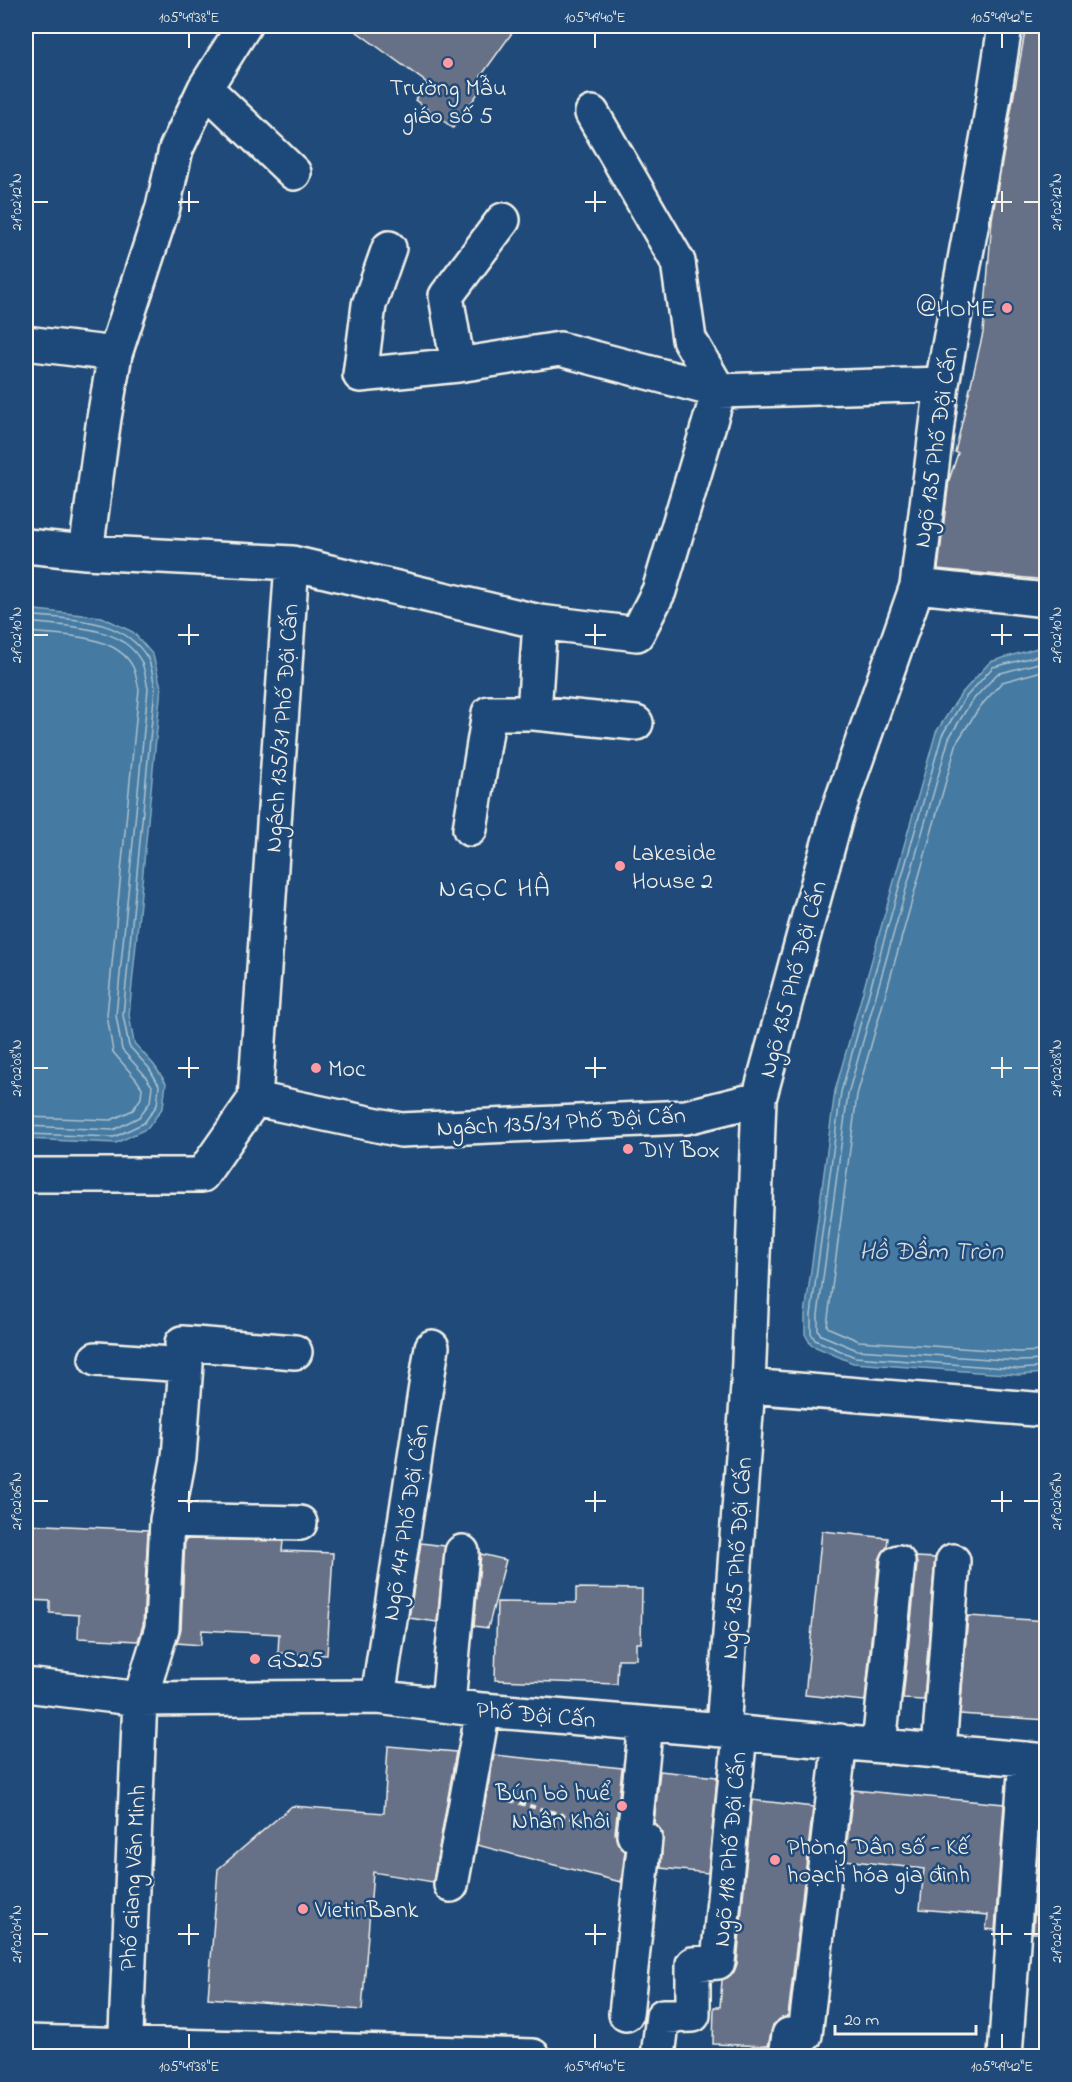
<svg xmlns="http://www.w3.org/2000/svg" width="1072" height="2082" viewBox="0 0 1072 2082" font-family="'Indie Flower',sans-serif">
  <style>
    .water { fill: #457aa2; stroke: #8baabe; stroke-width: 1.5 }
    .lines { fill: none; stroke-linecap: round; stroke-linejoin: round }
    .shore { stroke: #aec1cc; stroke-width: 1.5 }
    .building { fill: #667087; stroke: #f4f1e8; stroke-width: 1.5 }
    .minor-casing { stroke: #f4f1e8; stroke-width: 38 }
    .path { stroke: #f4f1e8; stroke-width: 4; stroke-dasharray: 6 4.5; stroke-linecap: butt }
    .minor { stroke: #1f4a7a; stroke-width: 33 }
    .ticks { fill: none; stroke: #f4f1e8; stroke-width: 2 }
    .poi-dot { fill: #ff9aa2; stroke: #1f4a7a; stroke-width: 2 }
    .labels { text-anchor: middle; stroke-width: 5; stroke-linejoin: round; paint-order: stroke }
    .poi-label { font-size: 24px; fill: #f4f1e8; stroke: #1f4a7a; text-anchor: start }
    .street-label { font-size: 24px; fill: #f4f1e8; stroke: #1f4a7a }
    .neighbourhood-label { font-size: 26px; letter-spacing: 1.5px; fill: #f4f1e8; stroke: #1f4a7a }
    .water-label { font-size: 26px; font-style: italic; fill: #dadfde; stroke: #1f4a7a }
    .neatline { fill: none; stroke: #f4f1e8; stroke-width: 2 }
    .ticks-label { font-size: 15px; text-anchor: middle; fill: #f4f1e8 }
  </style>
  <rect width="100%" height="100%" fill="#1f4a7a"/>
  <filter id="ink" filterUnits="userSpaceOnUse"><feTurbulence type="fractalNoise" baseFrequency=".0167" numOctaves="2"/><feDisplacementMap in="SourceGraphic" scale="12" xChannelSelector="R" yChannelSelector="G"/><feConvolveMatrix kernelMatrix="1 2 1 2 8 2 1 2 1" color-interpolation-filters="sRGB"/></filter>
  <g filter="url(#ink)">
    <path class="water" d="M26 609 102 617 133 632 153 655 161 687 129 1015 134 1043 154 1065 166 1083 163 1107 148 1128 116 1143 26 1139Z
      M1037 648H1046V1373L1019 1375 853 1363 811 1345 805 1334V1315L835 1091 936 732 961 694 990 662Z"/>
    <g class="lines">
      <path class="shore" d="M26 615C68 620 121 616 147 657 152 665 153 679 155 688L123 1015 129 1046 149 1068 159 1085 157 1105 144 1123 114 1137 26 1134
        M26 622C63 627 120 623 141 661 145 669 146 681 148 689L116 1015 122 1050 143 1073 152 1086 150 1102 139 1117 113 1130 26 1126
        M26 632C58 635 116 633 133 667 136 673 137 682 139 689L107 1015 113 1052 136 1079 142 1088 141 1098 133 1110 111 1120 26 1117
        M1046 654 993 667 965 698 942 735 841 1092 811 1315V1333L815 1340 855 1357 1019 1369 1046 1367
        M1046 661 997 674 971 702 949 738 848 1094 818 1315V1330L821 1335 857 1350 1019 1361 1046 1360
        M1046 670 1002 682 979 708 957 742 857 1095 827 1326 829 1328 859 1341 1019 1352 1046 1351"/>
    </g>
    <path class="building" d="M349 26H517L481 76 487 81 453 128 415 100 427 83Z
      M1026 26H1047V580L938 569 949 480 958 453 955 452 983 333 992 219Z
      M26 1524 148 1530 143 1625 138 1641 78 1638 79 1615 50 1613V1601L26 1600Z
      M822 1531 888 1538 887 1547 883 1552 879 1560 865 1701 805 1695Z
      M185 1539 283 1541 282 1551 333 1553 327 1655 278 1653 279 1634 202 1630 201 1645 177 1643 181 1629Z
      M421 1543 445 1546 437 1622 409 1618Z
      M481 1554 506 1560 488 1628 474 1626Z
      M916 1557 935 1558 924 1700 903 1699 917 1564Z
      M576 1588 642 1589 641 1643H636V1659H618L617 1684 495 1680 497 1602 576 1603Z
      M968 1616 1047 1621V1720L960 1714Z
      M388 1746 456 1752 433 1882 373 1872 362 2010 208 1998 218 1869 292 1806 384 1813Z
      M494 1755 622 1768 615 1833 617 1842 625 1851 621 1882 477 1845Z
      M660 1771 717 1777 708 1873 661 1868 663 1833 654 1823Z
      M853 1790 1004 1804 995 1930 986 1929 988 1915 920 1909 924 1869 845 1860Z
      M752 1800 813 1807 788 2016 780 2019 773 2025 768 2046 713 2044 714 2007H720L722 1980 734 1972 737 1964Z
      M1041 1809H1047V1929H1040V1933H1033Z"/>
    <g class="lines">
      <defs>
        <path id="minor" d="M205 88 294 173
          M389 248 369 305 360 375 458 365 560 349 719 391 942 384
          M26 343 115 354
          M458 365 446 296 503 220
          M26 546 86 552 292 563 540 622 534 713
          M86 552 104 418 115 354 163 207 176 149 205 88 244 26
          M917 586 1046 600
          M540 622 637 634 659 591 719 391 689 339 678 262 592 113
          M470 829 489 713H534L636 723
          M255 1099 401 1130 686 1117 759 1099
          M26 1175H202L255 1099 292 563
          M96 1359 186 1365
          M748 1386 1046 1410
          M167 1520 300 1523
          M26 1685 140 1699 378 1697 483 1710 723 1730 740 1733 1046 1761
          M378 1697 432 1347
          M448 1704 462 1552
          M723 1730 748 1386 759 1099 836 817 917 586 942 384 988 135 1005 26
          M879 1745 898 1562
          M939 1750 953 1561
          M451 1885 483 1710
          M626 2014 645 1839 634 1835 646 1724
          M26 2042 533 2056
          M125 2056 140 1699 162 1628 167 1520 179 1457 186 1365 182 1343 295 1352
          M658 2056 663 2016 693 2015V1964L718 1962 740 1733
          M786 2056 789 2035H805L840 1741
          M1005 2056 1026 1759"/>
      </defs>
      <use href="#minor" class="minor-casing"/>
      <path class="path" d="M509 1800 594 1824"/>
      <use href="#minor" class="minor"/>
    </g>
  </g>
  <path class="ticks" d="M189 33V48M595 33V48M1002 33V48M189 191V212M595 191V212M1002 191V212M33 202H48M178 202H199M585 202H606M991 202H1012M1024 202H1039M189 624V645M595 624V645M1002 624V645M33 635H48M178 635H199M585 635H606M991 635H1012M1024 635H1039M189 1057V1078M595 1057V1078M1002 1057V1078M33 1068H48M178 1068H199M585 1068H606M991 1068H1012M1024 1068H1039M189 1491V1512M595 1491V1512M1002 1491V1512M33 1501H48M178 1501H199M585 1501H606M991 1501H1012M1024 1501H1039M189 1924V1945M595 1924V1945M1002 1924V1945M33 1934H48M178 1934H199M585 1934H606M991 1934H1012M1024 1934H1039M189 2034V2049M595 2034V2049M1002 2034V2049"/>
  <g class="poi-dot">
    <circle cx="448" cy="63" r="6"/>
    <circle cx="1007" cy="308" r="6"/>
    <circle cx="620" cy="866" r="6"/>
    <circle cx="316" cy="1068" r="6"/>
    <circle cx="628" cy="1149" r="6"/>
    <circle cx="255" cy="1659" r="6"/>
    <circle cx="622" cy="1806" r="6"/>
    <circle cx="775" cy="1860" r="6"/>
    <circle cx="303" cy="1909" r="6"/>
  </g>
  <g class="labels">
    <g class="poi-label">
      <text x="448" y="95" text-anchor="middle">Trường Mẫu<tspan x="448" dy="28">giáo số 5</tspan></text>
      <text x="995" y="316" text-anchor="end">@HOME</text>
      <text x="632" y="860">Lakeside<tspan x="632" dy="28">House 2</tspan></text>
      <text x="328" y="1076">Moc</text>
      <text x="640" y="1157">DIY Box</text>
      <text x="267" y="1667">GS25</text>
      <text x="610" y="1800" text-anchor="end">Bún bò huể<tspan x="610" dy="28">Nhân Khôi</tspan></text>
      <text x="787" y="1854">Phòng Dân số - Kế<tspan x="787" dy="28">hoạch hóa gia đình</tspan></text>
      <text x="315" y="1917">VietinBank</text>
    </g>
    <g class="street-label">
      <text transform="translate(935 447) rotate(-82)" y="8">Ngõ 135 Phố Đội Cấn</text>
      <text transform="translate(281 728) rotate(-86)" y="8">Ngách 135/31 Phố Đội Cấn</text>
      <text transform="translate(792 979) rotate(-75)" y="8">Ngõ 135 Phố Đội Cấn</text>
      <text transform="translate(561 1121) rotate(-3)" y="8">Ngách 135/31 Phố Đội Cấn</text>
      <text transform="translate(405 1522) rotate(-81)" y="8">Ngõ 147 Phố Đội Cấn</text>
      <text transform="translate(736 1558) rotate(-86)" y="8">Ngõ 135 Phố Đội Cấn</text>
      <text transform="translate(536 1714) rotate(5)" y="8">Phố Đội Cấn</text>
      <text transform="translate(729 1849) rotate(-85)" y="8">Ngõ 118 Phố Đội Cấn</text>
      <text transform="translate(132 1878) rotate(-87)" y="8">Phố Giang Văn Minh</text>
    </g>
    <g class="neighbourhood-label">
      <text x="495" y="896">NGỌC HÀ</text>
    </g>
    <g class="water-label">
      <text x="931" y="1259">Hồ Đầm Tròn</text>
    </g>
  </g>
  <rect width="1072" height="2082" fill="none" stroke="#1f4a7a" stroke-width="66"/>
  <path d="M835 2025v9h141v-9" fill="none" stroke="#f4f1e8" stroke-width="3"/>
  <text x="844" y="2025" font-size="18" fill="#f4f1e8" stroke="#1f4a7a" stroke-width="4.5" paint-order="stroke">20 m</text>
  <rect x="33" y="33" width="1006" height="2016" class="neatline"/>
  <g class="ticks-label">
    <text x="189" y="22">105°49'38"E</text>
    <text x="595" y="22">105°49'40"E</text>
    <text x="1002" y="22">105°49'42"E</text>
    <text transform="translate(16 202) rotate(-90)" y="5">21°02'12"N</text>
    <text transform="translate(1056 202) rotate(-90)" y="5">21°02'12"N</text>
    <text transform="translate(16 635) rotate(-90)" y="5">21°02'10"N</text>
    <text transform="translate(1056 635) rotate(-90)" y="5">21°02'10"N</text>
    <text transform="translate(16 1068) rotate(-90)" y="5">21°02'08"N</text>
    <text transform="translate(1056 1068) rotate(-90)" y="5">21°02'08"N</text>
    <text transform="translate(16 1501) rotate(-90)" y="5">21°02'06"N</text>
    <text transform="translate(1056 1501) rotate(-90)" y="5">21°02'06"N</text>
    <text transform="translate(16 1934) rotate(-90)" y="5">21°02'04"N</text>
    <text transform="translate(1056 1934) rotate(-90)" y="5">21°02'04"N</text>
    <text x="189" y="2071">105°49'38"E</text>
    <text x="595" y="2071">105°49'40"E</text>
    <text x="1002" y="2071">105°49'42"E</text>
  </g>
</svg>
